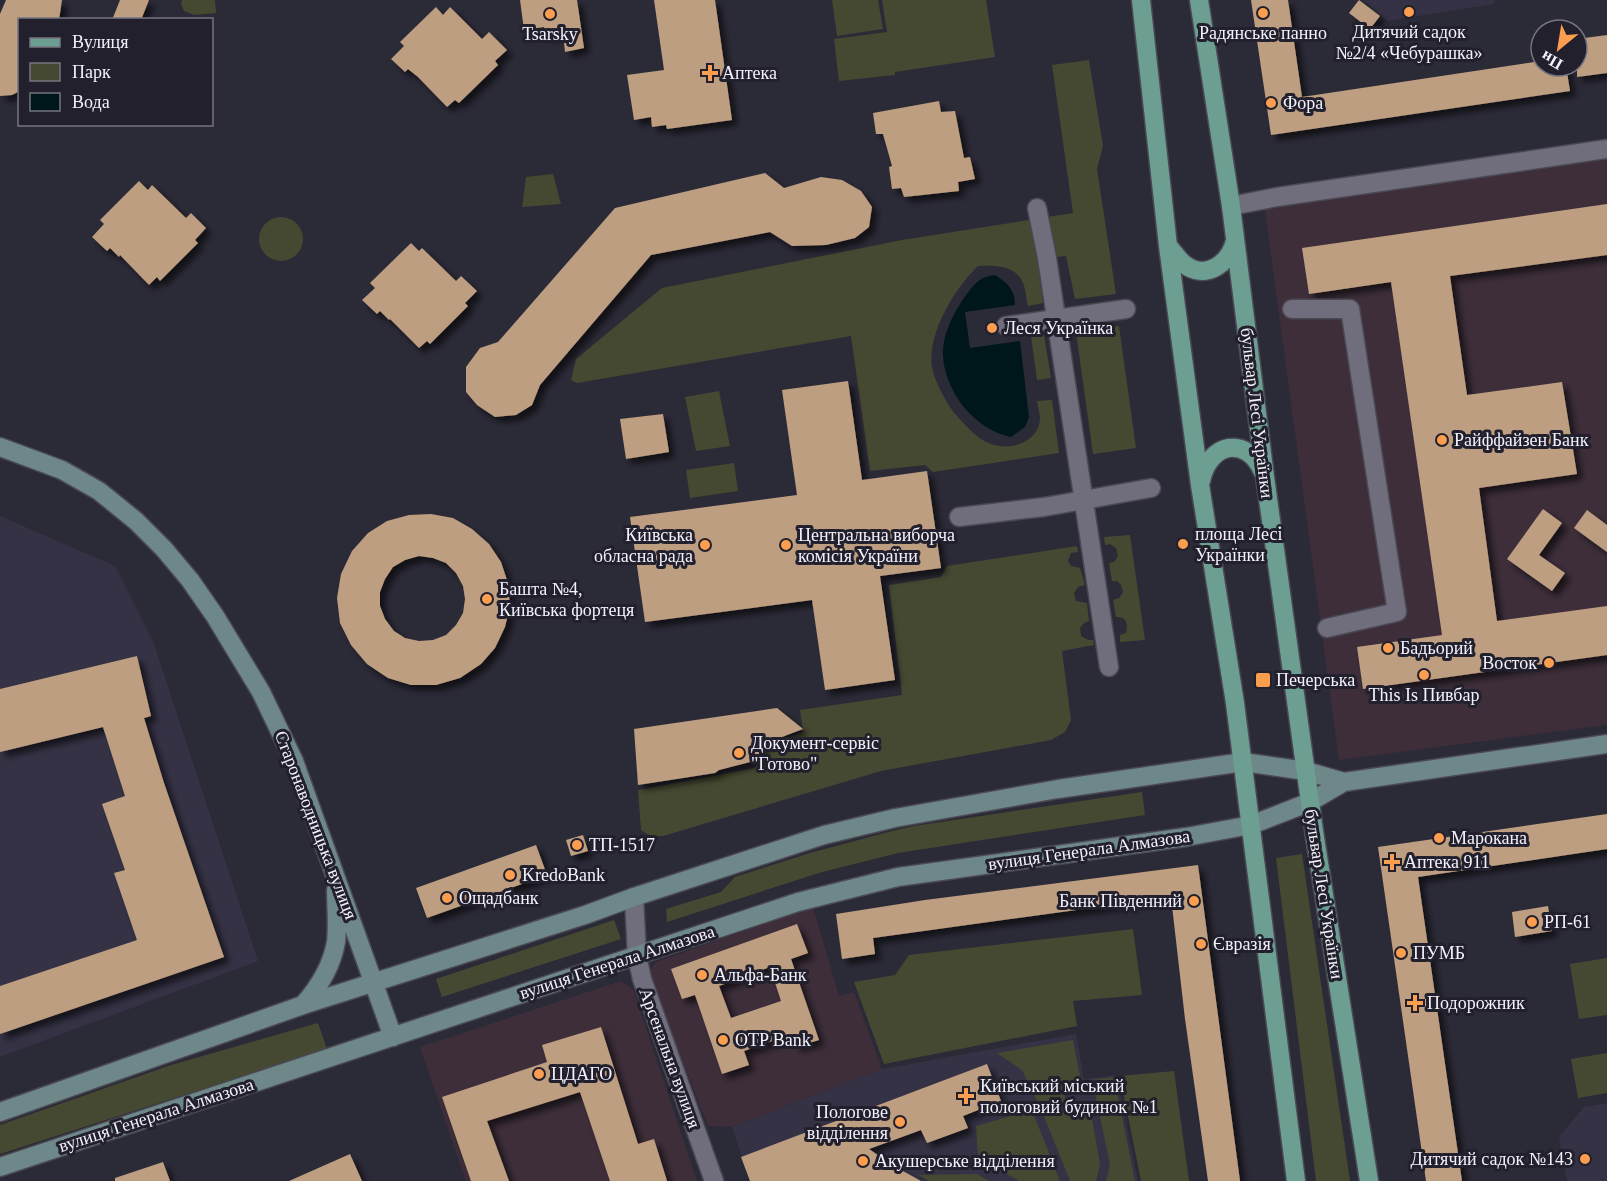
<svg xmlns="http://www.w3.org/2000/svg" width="1607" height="1181" viewBox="0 0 1607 1181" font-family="Georgia,serif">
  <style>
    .commercial { fill: #3d2e3a }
    .built { fill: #353245 }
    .green { fill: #464931 }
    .water { fill: #00171a }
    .building { fill: #be9e80; fill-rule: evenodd; filter: url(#shadow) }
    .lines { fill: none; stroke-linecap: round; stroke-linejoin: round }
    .street-casing { stroke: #4a4853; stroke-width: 21 }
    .secondary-casing { stroke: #4a4853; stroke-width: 21 }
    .primary-casing { stroke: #4a4853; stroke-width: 21 }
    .street { stroke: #706e7d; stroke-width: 18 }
    .secondary { stroke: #6e8788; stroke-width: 18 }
    .primary { stroke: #6c9f92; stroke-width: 18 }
    .poi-dot { fill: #fb9e50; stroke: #22202c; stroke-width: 2 }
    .labels { text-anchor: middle; stroke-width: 6; stroke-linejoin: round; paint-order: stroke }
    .poi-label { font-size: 18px; fill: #f3f2fb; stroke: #22202c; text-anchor: start }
    .street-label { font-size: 18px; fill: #f3f2fb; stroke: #22202c }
  </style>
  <defs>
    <filter id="shadow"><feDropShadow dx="5.5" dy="5.5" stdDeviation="3" flood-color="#0009"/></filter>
  </defs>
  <rect width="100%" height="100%" fill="#2b2a37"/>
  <path class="commercial" d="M1607 159V725L1339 760 1265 210 1272 205Z
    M813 907 839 996 854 992 882 1069 732 1127 708 1126 651 981 650 971 656 962Z
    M621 981 633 989 697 1181H466L420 1047Z"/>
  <path class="built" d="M1363 0H1495L1494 4 1387 21Z
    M0 516 115 566 154 644 258 961 0 1057Z
    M1076 1034 1084 1079 1116 1075 1138 1181H750L732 1127 882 1069Z
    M1607 1103V1181H1567L1559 1137 1584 1107Z"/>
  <path class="green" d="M182 0H215L216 13 194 15 184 11 181 4Z
    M832 0H878L883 29 837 36Z
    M882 0H986L995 57 895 72V75L839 81 834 39 887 32Z
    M1089 60 1103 146 1097 169 1116 294 1075 299 1066 256 1037 259 1043 303 1028 306C1026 298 1026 288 1022 281 1015 265 993 265 978 266 955 288 927 333 932 367 934 380 947 405 956 415 965 425 978 440 991 444 1010 451 1038 443 1040 419 1040 414 1038 407 1037 401L1052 400 1059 453 933 472 925 465 870 471 851 336 577 383 571 380 576 359 662 288 902 240 1073 213 1052 65Z
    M553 174 561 204 522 207 526 177Z
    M259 239a22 22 0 1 1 44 0a22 22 0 1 1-44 0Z
    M1119 326 1136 448 1093 454 1076 332Z
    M1044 335 1051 378 1037 380 1031 336Z
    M719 391 730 446 696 451 685 397Z
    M734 463 738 491 690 498 686 470Z
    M1130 535 1145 640 1120 642V635L1126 633C1128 624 1127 616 1116 617L1113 600 1119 598 1123 592 1121 585 1117 581H1112L1109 563 1114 562 1118 556 1116 548 1110 544 1105 545 1104 537Z
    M1077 546 1078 552 1071 553 1068 561 1071 566 1080 568 1085 585 1078 587 1074 593 1076 601 1087 603 1089 621 1084 623 1080 628 1081 636 1088 640H1093L1094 645 1062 651 1071 720 1065 732 1051 740 881 771 663 836H650L641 830 638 790 755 768 767 745 803 732 800 710 902 695 889 585 941 577 947 566Z
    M1142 792 1145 815 898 853 822 872 667 922 666 909 721 892 735 877 810 853 892 831 914 826Z
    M1302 854 1350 1181H1316L1276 858Z
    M614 920 621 939 442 997 436 979Z
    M1133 929 1142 995 1073 1001 1077 1026 884 1064 854 982 895 975 909 955Z
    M1607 958V1015L1579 1019 1570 964Z
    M318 1023 327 1049 0 1154V1125L171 1065Z
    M1073 1040 1081 1081 1114 1077 1135 1181H1106L1110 1165 1093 1083 1062 1085 1068 1110 1090 1107 1100 1164 1096 1181H1070L1041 1109 1022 1070 997 1053Z
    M1607 1053V1093L1578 1098 1571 1059Z
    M1174 1071 1189 1181H1141L1120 1076Z
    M1032 1110 1060 1181H1019L978 1157 976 1126Z
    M977 1174 989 1181H929L918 1175Z"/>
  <path class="water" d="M995 275C1008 283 1015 290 1015 305L965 312 970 348 1020 341 1029 417 1025 427 1011 437C975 430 945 392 943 356 942 334 954 312 966 295 974 284 981 276 995 275Z"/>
  <path class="building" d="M6 0H62L59 20H20V91L12 95 0 96V14Z
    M120 0H149L141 20H112Z
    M520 0H577L584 48 565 52 563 33 546 36 544 27 524 30Z
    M654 0H715L732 120 667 129 666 125 652 127 651 117 634 120 627 75 664 70Z
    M1251 0H1288L1302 97 1541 61V66H1566L1570 91 1271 135Z
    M1359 0 1380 16 1370 29 1349 13Z
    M436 7 443 15 450 7 482 39 489 32 507 50 495 61 498 65 459 103 455 100 447 107 418 77 408 69 405 72 391 59 404 46 400 42Z
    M1607 35V73L1577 77V39Z
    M939 101 941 112 955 111 964 158 970 157 975 179 958 182 959 191 904 197 901 188 892 189 889 167 892 166 883 134H876L873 113Z
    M765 173 784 188 821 177 842 180 861 191 872 207 869 227 855 238 826 245 792 246 770 232 651 255 540 385 532 405 516 415 495 417 477 405 466 392V367L480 348 498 342 615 208Z
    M139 181 148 190 152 185 186 218 191 213 206 228 195 240 198 243 160 281 157 277 149 285 120 255 119 257 110 248 107 251 92 237 104 224 100 220Z
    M1607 204V255L1450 276 1467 395 1562 382 1577 474 1479 488 1497 621 1607 606V655L1363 689 1357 647 1442 635 1391 282 1309 294 1302 248Z
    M411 243 419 251 422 248 456 281 461 276 477 291 465 303 468 306 430 344 427 341 419 348 390 319 389 320 380 311 377 314 362 300 375 288 370 283Z
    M848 381 862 480 927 471 941 568 880 576 895 680 825 690 812 600 645 622 630 517 797 495 782 390Z
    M663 414 669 452 626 459 620 419Z
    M1543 509 1562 523 1539 555 1565 573 1552 591 1507 559Z
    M1587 510 1607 525V552L1574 528Z
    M431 514 453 518 472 529 489 544 501 562 508 583 510 606 505 627 495 648 481 664 460 678 436 685H411L388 678 367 664 351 645 340 623 337 598 341 574 352 551 368 533 387 521 409 515ZM419 556 433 558 446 563 456 573 463 586 465 599 463 613 456 625 446 635 433 640 419 641 405 638 394 631 385 619 380 606V592L385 579 393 567 405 560Z
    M137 656 151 716 144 718 164 783 224 957 0 1034V986L137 940 114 873 125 870 102 804 125 796 103 727 0 752V689Z
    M777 708 803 729 766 743 754 761 719 770 715 773 638 785 634 729Z
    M1607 814V849L1418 877 1462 1181H1426L1378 847Z
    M583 835 588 851 571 856 566 840Z
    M536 845 547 875 427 918 416 888Z
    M1198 865 1240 1181H1208L1185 1019 1171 897 873 938 875 954 842 959 836 914 925 900Z
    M1548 906 1552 931 1515 937 1512 912Z
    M797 924 808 953 791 959 819 1040 796 1047 792 1034 744 1051 749 1065 722 1074 695 995 682 999 671 969ZM770 967 781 1001 731 1018 719 986Z
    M601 1027 638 1144 654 1139 667 1181H610L580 1092 487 1121 509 1181H471L442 1097 547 1062 542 1045Z
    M987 1064 1001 1101 963 1116 968 1128 927 1143 921 1130 869 1149 885 1160H883L921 1181H750L741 1157Z
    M350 1154 362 1181H289Z
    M163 1162 170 1181H115V1178Z"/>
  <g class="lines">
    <defs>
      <path id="street" d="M1231 206 1277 197 1607 149
        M1037 208 1047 258 1109 667
        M1292 309H1350L1397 612 1327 628
        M1006 326 1126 309
        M959 517 1044 507 1151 488
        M634 897 637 956 642 979 714 1181"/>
      <path id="secondary" d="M0 447 62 470 99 491 136 521 164 549 190 580 215 616 261 692 294 761 393 1037
        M303 1005C319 987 332 965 336 942 338 925 336 906 336 890
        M0 1112 303 1005 585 915 634 897 824 835 895 818 1058 789 1243 762 1306 771 1344 782
        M0 1167 798 902 898 877 1186 837 1251 825 1310 802 1344 782 1607 744"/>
      <path id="primary" d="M1141 0 1168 246 1200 485 1235 703 1296 1181
        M1199 0 1231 206 1265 477 1314 831 1369 1181
        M1168 246C1173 251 1178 259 1184 264 1205 281 1229 264 1235 241
        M1201 481C1209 442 1247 435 1263 472"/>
    </defs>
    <use href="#street" class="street-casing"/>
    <use href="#secondary" class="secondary-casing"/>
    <use href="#primary" class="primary-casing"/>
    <use href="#street" class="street"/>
    <use href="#secondary" class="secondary"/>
    <use href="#primary" class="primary"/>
  </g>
  <g class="poi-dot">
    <circle cx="1409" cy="12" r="6"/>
    <circle cx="1263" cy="13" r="6"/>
    <circle cx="550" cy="14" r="6"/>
    <path d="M707 64h6v6h6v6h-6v6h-6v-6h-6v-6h6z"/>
    <circle cx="1271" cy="103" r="6"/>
    <circle cx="992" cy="328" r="6"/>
    <circle cx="1442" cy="440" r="6"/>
    <circle cx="1183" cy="544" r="6"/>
    <circle cx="705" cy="545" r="6"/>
    <circle cx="786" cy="545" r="6"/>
    <circle cx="487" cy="599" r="6"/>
    <circle cx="1388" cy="648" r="6"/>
    <circle cx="1549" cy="663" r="6"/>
    <circle cx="1424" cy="675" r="6"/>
    <rect x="1255" y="672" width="16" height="16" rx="3"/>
    <circle cx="739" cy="753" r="6"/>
    <circle cx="1439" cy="838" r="6"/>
    <circle cx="577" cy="845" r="6"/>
    <path d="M1389 853h6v6h6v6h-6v6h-6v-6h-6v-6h6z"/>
    <circle cx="510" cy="875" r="6"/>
    <circle cx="447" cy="898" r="6"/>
    <circle cx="1194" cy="901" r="6"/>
    <circle cx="1532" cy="922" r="6"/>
    <circle cx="1201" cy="944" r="6"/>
    <circle cx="1401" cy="953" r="6"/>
    <circle cx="702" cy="975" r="6"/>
    <path d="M1412 994h6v6h6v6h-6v6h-6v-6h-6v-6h6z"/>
    <circle cx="723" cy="1040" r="6"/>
    <circle cx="539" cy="1074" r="6"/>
    <path d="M963 1087h6v6h6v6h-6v6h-6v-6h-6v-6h6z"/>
    <circle cx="900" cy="1122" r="6"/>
    <circle cx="1585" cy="1159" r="6"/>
    <circle cx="863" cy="1161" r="6"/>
  </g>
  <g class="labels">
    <g class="poi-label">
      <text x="1409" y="38" text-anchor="middle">Дитячий садок<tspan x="1409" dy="21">№2/4 «Чебурашка»</tspan></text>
      <text x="1263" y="39" text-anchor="middle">Радянське панно</text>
      <text x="550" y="40" text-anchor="middle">Tsarsky</text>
      <text x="722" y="79">Аптека</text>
      <text x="1283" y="109">Фора</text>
      <text x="1004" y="334">Леся Українка</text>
      <text x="1454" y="446">Райффайзен Банк</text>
      <text x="1195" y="540">площа Лесі<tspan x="1195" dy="21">Українки</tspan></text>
      <text x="693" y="541" text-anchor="end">Київська<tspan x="693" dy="21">обласна рада</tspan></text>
      <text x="798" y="541">Центральна виборча<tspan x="798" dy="21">комісія України</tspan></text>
      <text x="499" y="595">Башта №4,<tspan x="499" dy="21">Київська фортеця</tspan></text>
      <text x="1400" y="654">Бадьорий</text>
      <text x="1537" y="669" text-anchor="end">Восток</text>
      <text x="1276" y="686">Печерська</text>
      <text x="1424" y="701" text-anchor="middle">This Is Пивбар</text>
      <text x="751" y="749">Документ-сервіс<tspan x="751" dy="21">"Готово"</tspan></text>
      <text x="1451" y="844">Марокана</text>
      <text x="589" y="851">ТП-1517</text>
      <text x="1404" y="868">Аптека 911</text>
      <text x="522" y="881">KredoBank</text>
      <text x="459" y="904">Ощадбанк</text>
      <text x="1182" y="907" text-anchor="end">Банк Пiвденний</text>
      <text x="1544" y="928">РП-61</text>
      <text x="1213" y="950">Євразія</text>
      <text x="1413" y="959">ПУМБ</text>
      <text x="714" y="981">Альфа-Банк</text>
      <text x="1427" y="1009">Подорожник</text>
      <text x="735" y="1046">OTP Bank</text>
      <text x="551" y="1080">ЦДАГО</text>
      <text x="980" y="1092">Київський міський<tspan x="980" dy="21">пологовий будинок №1</tspan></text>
      <text x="888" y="1118" text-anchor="end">Пологове<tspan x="888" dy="21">відділення</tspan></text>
      <text x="1573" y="1165" text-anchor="end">Дитячий садок №143</text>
      <text x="875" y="1167">Акушерське відділення</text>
    </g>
    <g class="street-label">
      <text transform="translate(1257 413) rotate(83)" y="6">бульвар Лесі Українки</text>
      <text transform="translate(316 825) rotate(69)" y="6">Старонаводницька вулиця</text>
      <text transform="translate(1089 850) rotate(-8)" y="6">вулиця Генерала Алмазова</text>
      <text transform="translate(1324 894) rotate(81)" y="6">бульвар Лесі Українки</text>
      <text transform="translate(617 962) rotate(-18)" y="6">вулиця Генерала Алмазова</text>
      <text transform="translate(670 1058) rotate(70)" y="6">Арсенальна вулиця</text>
      <text transform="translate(156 1115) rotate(-18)" y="6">вулиця Генерала Алмазова</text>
    </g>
  </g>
  <rect x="18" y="18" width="195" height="108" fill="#22202c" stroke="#76747f" stroke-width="1.5"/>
  <rect x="30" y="38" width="30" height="9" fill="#6c9f92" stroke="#76747f" stroke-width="1.5"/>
  <text x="72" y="48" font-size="18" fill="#f3f2fb">Вулиця</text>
  <rect x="30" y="63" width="30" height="18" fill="#464931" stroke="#76747f" stroke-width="1.5"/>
  <text x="72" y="78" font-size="18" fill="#f3f2fb">Парк</text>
  <rect x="30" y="93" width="30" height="18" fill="#00171a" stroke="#76747f" stroke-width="1.5"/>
  <text x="72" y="108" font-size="18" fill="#f3f2fb">Вода</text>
  <g transform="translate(1559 48) rotate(210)"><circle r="28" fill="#22202c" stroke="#76747f" stroke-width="1.5"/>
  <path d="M0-4.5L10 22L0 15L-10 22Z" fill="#fb9e50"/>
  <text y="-9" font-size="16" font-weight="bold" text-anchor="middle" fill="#f3f2fb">Пн</text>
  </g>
</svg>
